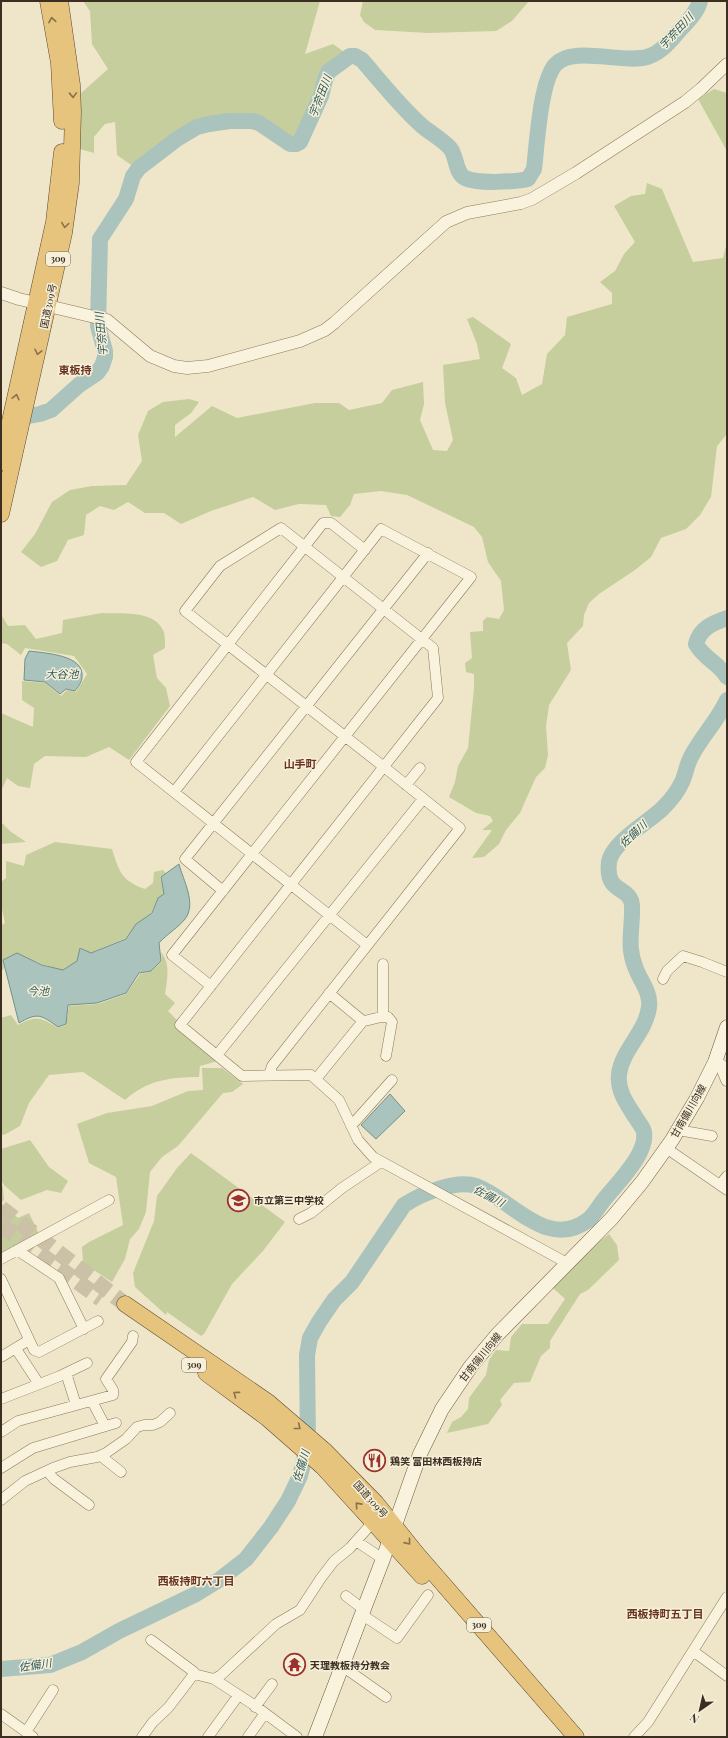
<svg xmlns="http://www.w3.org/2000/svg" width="728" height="1738" viewBox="0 0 728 1738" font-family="'Playfair Display','Noto Sans JP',serif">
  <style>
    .green { fill: #c5ce9c }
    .water { fill: #aac3bd; stroke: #70928b }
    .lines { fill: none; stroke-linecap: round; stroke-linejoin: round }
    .river { stroke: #aac3bd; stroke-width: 16 }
    .trunk-tunnel { stroke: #cbc1a7; stroke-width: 16; stroke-dasharray: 16 8; stroke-linecap: butt }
    .minor-casing { stroke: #8c785d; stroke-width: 11 }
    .tertiary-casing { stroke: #8c785d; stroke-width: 13 }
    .secondary-casing { stroke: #6e5940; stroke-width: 15 }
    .trunk-casing { stroke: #5a4631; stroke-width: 17 }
    .minor { stroke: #f9f2dd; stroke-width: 10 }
    .tertiary { stroke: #f9f2dd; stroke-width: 12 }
    .secondary { stroke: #f9f2dd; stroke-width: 14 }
    .trunk { stroke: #e6c47e; stroke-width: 16 }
    .oneway { stroke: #88724b }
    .labels { text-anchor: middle; stroke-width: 3; stroke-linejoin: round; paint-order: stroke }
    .shield { fill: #f6efd9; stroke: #746958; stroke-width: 1 }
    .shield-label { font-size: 9px; font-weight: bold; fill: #3c2f21 }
    .street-label { font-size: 10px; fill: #3c2f21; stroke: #f6efd9 }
    .poi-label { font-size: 10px; font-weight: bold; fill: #3c2f21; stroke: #f6efd9; text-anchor: start }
    .water-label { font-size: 11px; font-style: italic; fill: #305c5b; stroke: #f6efd9 }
    .neighbourhood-label { font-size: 11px; font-weight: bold; fill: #693320; stroke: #f6efd9 }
  </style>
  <rect width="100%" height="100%" fill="#efe6c9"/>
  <path class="green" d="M83 1H320L305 54 333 44 347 54 343 60C307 70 319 114 303 139 300 143 294 144 289 145L256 125H214L193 129 158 155 141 172 117 155 115 122 105 124 94 137V153L80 149V94L108 69 92 44 90 11Z
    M363 1H529L512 21 496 31 429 33 375 30 364 22 360 15Z
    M714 89 727 93V151L698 99Z
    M647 183 662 189 693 262 723 258 727 242V434L717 446 711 497 700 515 686 529 661 538 651 557 635 570 599 594 589 603 584 615 583 626 567 643 571 670 549 705 546 726 548 755 545 768 536 777 520 813 506 830 499 844 484 857 472 858 492 830H482L493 821 490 816 476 813 449 797 455 782 458 766 468 748 474 688V674L466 672 465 663 472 658 470 632 483 631V621L487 617 499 619 504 610 501 581 488 562 482 537 474 527 407 495 381 491 354 494 350 505 340 517 331 516 326 505 299 504 275 510 253 497 211 511 181 524 164 513H145L128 502 114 510 100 506 86 515 84 535 68 540 57 561 41 567 21 552 35 534 52 502 70 490 92 486 126 485 142 461 138 435 148 411 163 402 189 399 199 402 191 413 175 425V437L212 406 237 418 315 403H339L349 410 382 403 392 390 423 382 424 404 420 420 433 450 447 451 453 440 445 403 443 365 480 359 477 344 467 319 473 317 511 344 502 368 516 378 522 395 542 384 547 354 565 335 567 317 612 304V293L600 282 615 271 624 254 635 242 614 206 631 196 645 194Z
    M102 613C121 614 155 609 164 632 165 637 165 644 165 648L153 655 157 678 166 688 170 706 129 760 109 747 86 757 45 756 34 764 30 788 18 786 7 778 1 791V713L33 727 34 708 22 700V681L45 683 61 696 67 690 76 692 87 674 74 656 25 648 21 655 7 644 1 643V617L2 616 8 626 25 625 36 639 62 633 63 620Z
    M1 822 10 831 26 842 1 844Z
    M55 842 112 849C119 872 122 881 145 889L153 883 154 872 163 870 166 873 160 877 164 894 158 898 151 913 136 924 126 938 90 953 80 947 77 961 62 970 42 964 17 953 3 960 4 968 1 972V925L5 923 1 905V882L6 878V861L24 866 26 855Z
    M161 952C171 964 167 980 165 994L175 1003 168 1011 178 1021 175 1026 218 1061 200 1066 199 1077C171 1077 147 1080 125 1100L83 1072 49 1075 29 1103 20 1126 4 1135 1 1134V1018L11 1015 18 1025C37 1015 40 1017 58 1028L66 1025 69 1006 98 1004 126 994 140 974 152 971 162 961Z
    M202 1068H222L243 1084 232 1092 223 1093 178 1146 162 1157 150 1172 146 1212 139 1229 130 1239 125 1259 112 1282 83 1263 82 1247 89 1242 123 1225 116 1177 89 1163 77 1124 107 1113 152 1106 188 1091 203 1090Z
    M30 1140 49 1167 68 1181 61 1193 47 1190 21 1200 4 1185 1 1180V1149Z
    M191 1153 285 1222 263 1251 232 1284 204 1334 201 1336 167 1312 166 1315 135 1287 133 1273 154 1221 157 1196 177 1168Z
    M1 1182 3 1188 4 1200 1 1203 18 1218 29 1213 39 1234 1 1253Z
    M609 1234 617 1245 619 1260 588 1290 580 1294 550 1341V1348L541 1356 530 1382 514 1383 500 1400 502 1405 488 1424 447 1433 452 1422 461 1417 468 1409 469 1398 486 1375 489 1360 496 1350 509 1351 511 1337 522 1324H548L565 1299 553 1288C563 1265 590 1249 609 1234Z"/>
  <path class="water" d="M29 651C45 653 85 655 82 677 82 682 78 687 75 691L66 689 60 694 45 682 24 680 25 659Z
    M179 864C183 880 197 904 185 919 179 927 167 934 159 943L161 961 151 971 139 973 126 993 97 1003 68 1005 66 1024 58 1027C41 1015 38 1012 19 1023L3 960 17 953 42 965 63 970 77 961 80 948 91 953 126 939 136 924 152 913 158 898 164 894 161 877Z
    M390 1094 405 1111 376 1139 361 1125Z"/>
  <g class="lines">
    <path class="river" d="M29 416 40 414 51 410 79 385 97 373 102 366 105 357V351L98 326 100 239 126 199 133 176 139 168 177 139 197 127 209 124 230 121H252L259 123 290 144H296L300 142 321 96 325 80 328 72 350 56H355L362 60C381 82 400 106 421 125 430 133 442 139 450 148 457 156 455 173 465 178 477 184 514 182 528 179L534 169C537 145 540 83 555 65 572 45 623 64 647 57 661 53 670 41 679 31 687 22 697 13 700 1
      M727 618C713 623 700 628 696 644 704 659 719 663 727 677
      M1 1669 50 1665 82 1652 119 1631 196 1594 219 1580 246 1559 271 1527 288 1501 300 1476 308 1444 307 1355 310 1338 319 1322 334 1300 352 1282 404 1205C421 1194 456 1179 476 1186 513 1200 547 1251 588 1220 594 1215 599 1206 603 1201 615 1186 633 1168 640 1152 643 1146 645 1139 644 1132 643 1127 638 1122 636 1118 627 1104 617 1091 619 1074 622 1050 646 1032 649 1007 651 993 641 982 636 969 626 946 633 929 632 905 630 885 605 895 609 862 612 842 649 822 663 808 670 801 678 791 682 782 686 773 687 763 692 755 702 736 718 720 727 700"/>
    <path class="trunk-tunnel" d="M1 1208 125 1304
      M1 1225 101 1299"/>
    <defs>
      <path id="minor" d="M365 550 331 523H323L136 762 367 945
        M406 785 420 768
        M174 792 381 529 471 577 172 955 211 986
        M223 891 185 859 428 553
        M383 964V1017
        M663 979 667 971 683 956 702 962 727 972
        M329 993 363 1021C371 1020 380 1016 388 1017L392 1022 386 1056
        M217 1055 423 799
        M269 1075 272 1066 460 828 384 767 185 611 220 566 281 528 433 648 438 698C352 807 266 916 180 1025L242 1076 311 1075 339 1100 358 1140 373 1157 567 1263
        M316 1079 363 1021
        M351 1126 392 1080
        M678 1130 712 1136
        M666 1148 727 1190
        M720 1185 727 1176
        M299 1219 311 1213 342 1188 381 1162
        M17 1250 59 1278 84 1329
        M1 1259 109 1200
        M1 1279 34 1350 39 1352 98 1321
        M16 1349 39 1384
        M1 1357 29 1340
        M66 1373 76 1405
        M1 1399 60 1376 87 1363
        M92 1401 105 1426
        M1 1432 18 1421 113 1395V1390L106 1379 132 1342 133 1336
        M101 1456 121 1472
        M1 1468 33 1448 116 1423
        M47 1471 54 1479 89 1505
        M1 1500 25 1481 53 1468 70 1462 97 1457 106 1453 126 1439 137 1427 144 1425H153L160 1422 170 1413
        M356 1541 383 1559
        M346 1596 363 1609
        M361 1614 397 1638 428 1595
        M151 1640 194 1672V1674L214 1679 254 1705 297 1737
        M693 1651 727 1676
        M342 1666 386 1697
        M214 1679 221 1675 276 1624 300 1610 321 1578 334 1561 350 1548 373 1522
        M255 1707 272 1684
        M1 1714 33 1737
        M26 1732 53 1690
        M142 1737 153 1722 168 1708 194 1674
        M208 1737 238 1696
        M248 1737 265 1713
        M634 1737 648 1722 727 1597"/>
      <path id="tertiary" d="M1 293 19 299 107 320 150 356 174 366 187 368 208 366 300 341 325 330 334 323 446 222 467 213 521 203 532 199 576 173 685 102 701 89 727 64
        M715 1062 721 1065 727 1080"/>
      <path id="secondary" d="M315 1737 383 1559 420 1454 442 1409 471 1366 497 1335 612 1218 642 1182 672 1140 697 1098 715 1062 727 1027"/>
      <path id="trunk" d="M48 1 59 63 62 121
        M1 462 54 222 62 152
        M1 514 64 233 71 183 73 112 72 85 60 1
        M125 1304 268 1402 325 1451 376 1503 417 1554 576 1737
        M206 1373 267 1418 323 1467 422 1576"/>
    </defs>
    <use href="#minor" class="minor-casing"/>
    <use href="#tertiary" class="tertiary-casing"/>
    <use href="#secondary" class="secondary-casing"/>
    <use href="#trunk" class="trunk-casing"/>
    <use href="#minor" class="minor"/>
    <use href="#tertiary" class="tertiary"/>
    <use href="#secondary" class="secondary"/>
    <use href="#trunk" class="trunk"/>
  </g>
  <defs><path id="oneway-chevron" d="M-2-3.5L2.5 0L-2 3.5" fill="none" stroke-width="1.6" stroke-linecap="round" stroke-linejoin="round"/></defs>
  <g class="oneway">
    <use href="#oneway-chevron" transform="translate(52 20) rotate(-100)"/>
    <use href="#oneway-chevron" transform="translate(73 95) rotate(88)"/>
    <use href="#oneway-chevron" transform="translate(65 225) rotate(98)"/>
    <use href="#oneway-chevron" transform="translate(38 352) rotate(103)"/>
    <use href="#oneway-chevron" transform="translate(16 397) rotate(-77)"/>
    <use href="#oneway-chevron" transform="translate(236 1394) rotate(-144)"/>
    <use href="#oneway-chevron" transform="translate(298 1427) rotate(39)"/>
    <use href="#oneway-chevron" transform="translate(358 1505) rotate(-132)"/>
    <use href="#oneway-chevron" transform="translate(408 1542) rotate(51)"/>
  </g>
  <defs>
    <symbol id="school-ring" viewBox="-11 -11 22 22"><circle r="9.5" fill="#f6efd9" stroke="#9b322d" stroke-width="1.5"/><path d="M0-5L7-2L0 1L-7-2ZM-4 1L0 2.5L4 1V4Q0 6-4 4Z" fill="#9b322d"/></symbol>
    <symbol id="restaurant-ring" viewBox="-11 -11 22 22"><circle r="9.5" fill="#f6efd9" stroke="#9b322d" stroke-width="1.5"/><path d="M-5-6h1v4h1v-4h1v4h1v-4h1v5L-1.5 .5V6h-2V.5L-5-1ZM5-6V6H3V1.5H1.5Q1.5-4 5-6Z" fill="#9b322d"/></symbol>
    <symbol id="temple-ring" viewBox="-11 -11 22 22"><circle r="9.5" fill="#f6efd9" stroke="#9b322d" stroke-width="1.5"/><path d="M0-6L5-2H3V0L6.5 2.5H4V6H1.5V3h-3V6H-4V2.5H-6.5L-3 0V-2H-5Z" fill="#9b322d"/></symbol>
  </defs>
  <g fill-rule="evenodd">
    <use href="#school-ring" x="226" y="1188" width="25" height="25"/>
    <use href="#restaurant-ring" x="362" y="1448" width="25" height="25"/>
    <use href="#temple-ring" x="282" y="1652" width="25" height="25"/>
  </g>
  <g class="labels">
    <g class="shield">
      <rect x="46" y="252" width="24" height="14" rx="3"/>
      <rect x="182" y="1358" width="24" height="14" rx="3"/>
      <rect x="467" y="1618" width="24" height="14" rx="3"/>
    </g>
    <g class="shield-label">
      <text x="58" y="262">309</text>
      <text x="194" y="1368">309</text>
      <text x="479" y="1628">309</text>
    </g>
    <g class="street-label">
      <text transform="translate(48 306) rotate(-78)" y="4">国道309号</text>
      <text transform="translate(688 1111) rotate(-60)" y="4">甘南備川向線</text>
      <text transform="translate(480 1357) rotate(-51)" y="4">甘南備川向線</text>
      <text transform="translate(371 1499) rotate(48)" y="4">国道309号</text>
    </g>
    <g class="poi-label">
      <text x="254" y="1204">市立第三中学校</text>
      <text x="390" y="1465">鶏笑 富田林西板持店</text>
      <text x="310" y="1669">天理教板持分教会</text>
    </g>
    <g class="water-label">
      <text transform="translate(676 31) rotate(-47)" y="4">宇奈田川</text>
      <text transform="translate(320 96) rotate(-69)" y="4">宇奈田川</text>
      <text transform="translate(101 334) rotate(-95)" y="4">宇奈田川</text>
      <text x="62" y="678">大谷池</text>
      <text transform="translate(633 834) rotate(-43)" y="4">佐備川</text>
      <text x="38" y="995">今池</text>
      <text transform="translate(489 1196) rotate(28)" y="4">佐備川</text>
      <text transform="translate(301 1466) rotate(-73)" y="4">佐備川</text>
      <text transform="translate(35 1665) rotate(-8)" y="4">佐備川</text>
    </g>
    <g class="neighbourhood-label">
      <text x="75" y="374">東板持</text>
      <text x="300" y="768">山手町</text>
      <text x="196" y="1585">西板持町六丁目</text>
      <text x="665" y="1618">西板持町五丁目</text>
    </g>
  </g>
  <rect width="728" height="1738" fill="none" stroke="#3c2f21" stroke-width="4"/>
  <g transform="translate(700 1710) rotate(214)" stroke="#f6efd9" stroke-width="3" paint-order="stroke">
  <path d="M0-3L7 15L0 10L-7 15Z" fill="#3c2f21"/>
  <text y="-6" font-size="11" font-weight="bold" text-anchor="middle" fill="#3c2f21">N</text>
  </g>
</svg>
